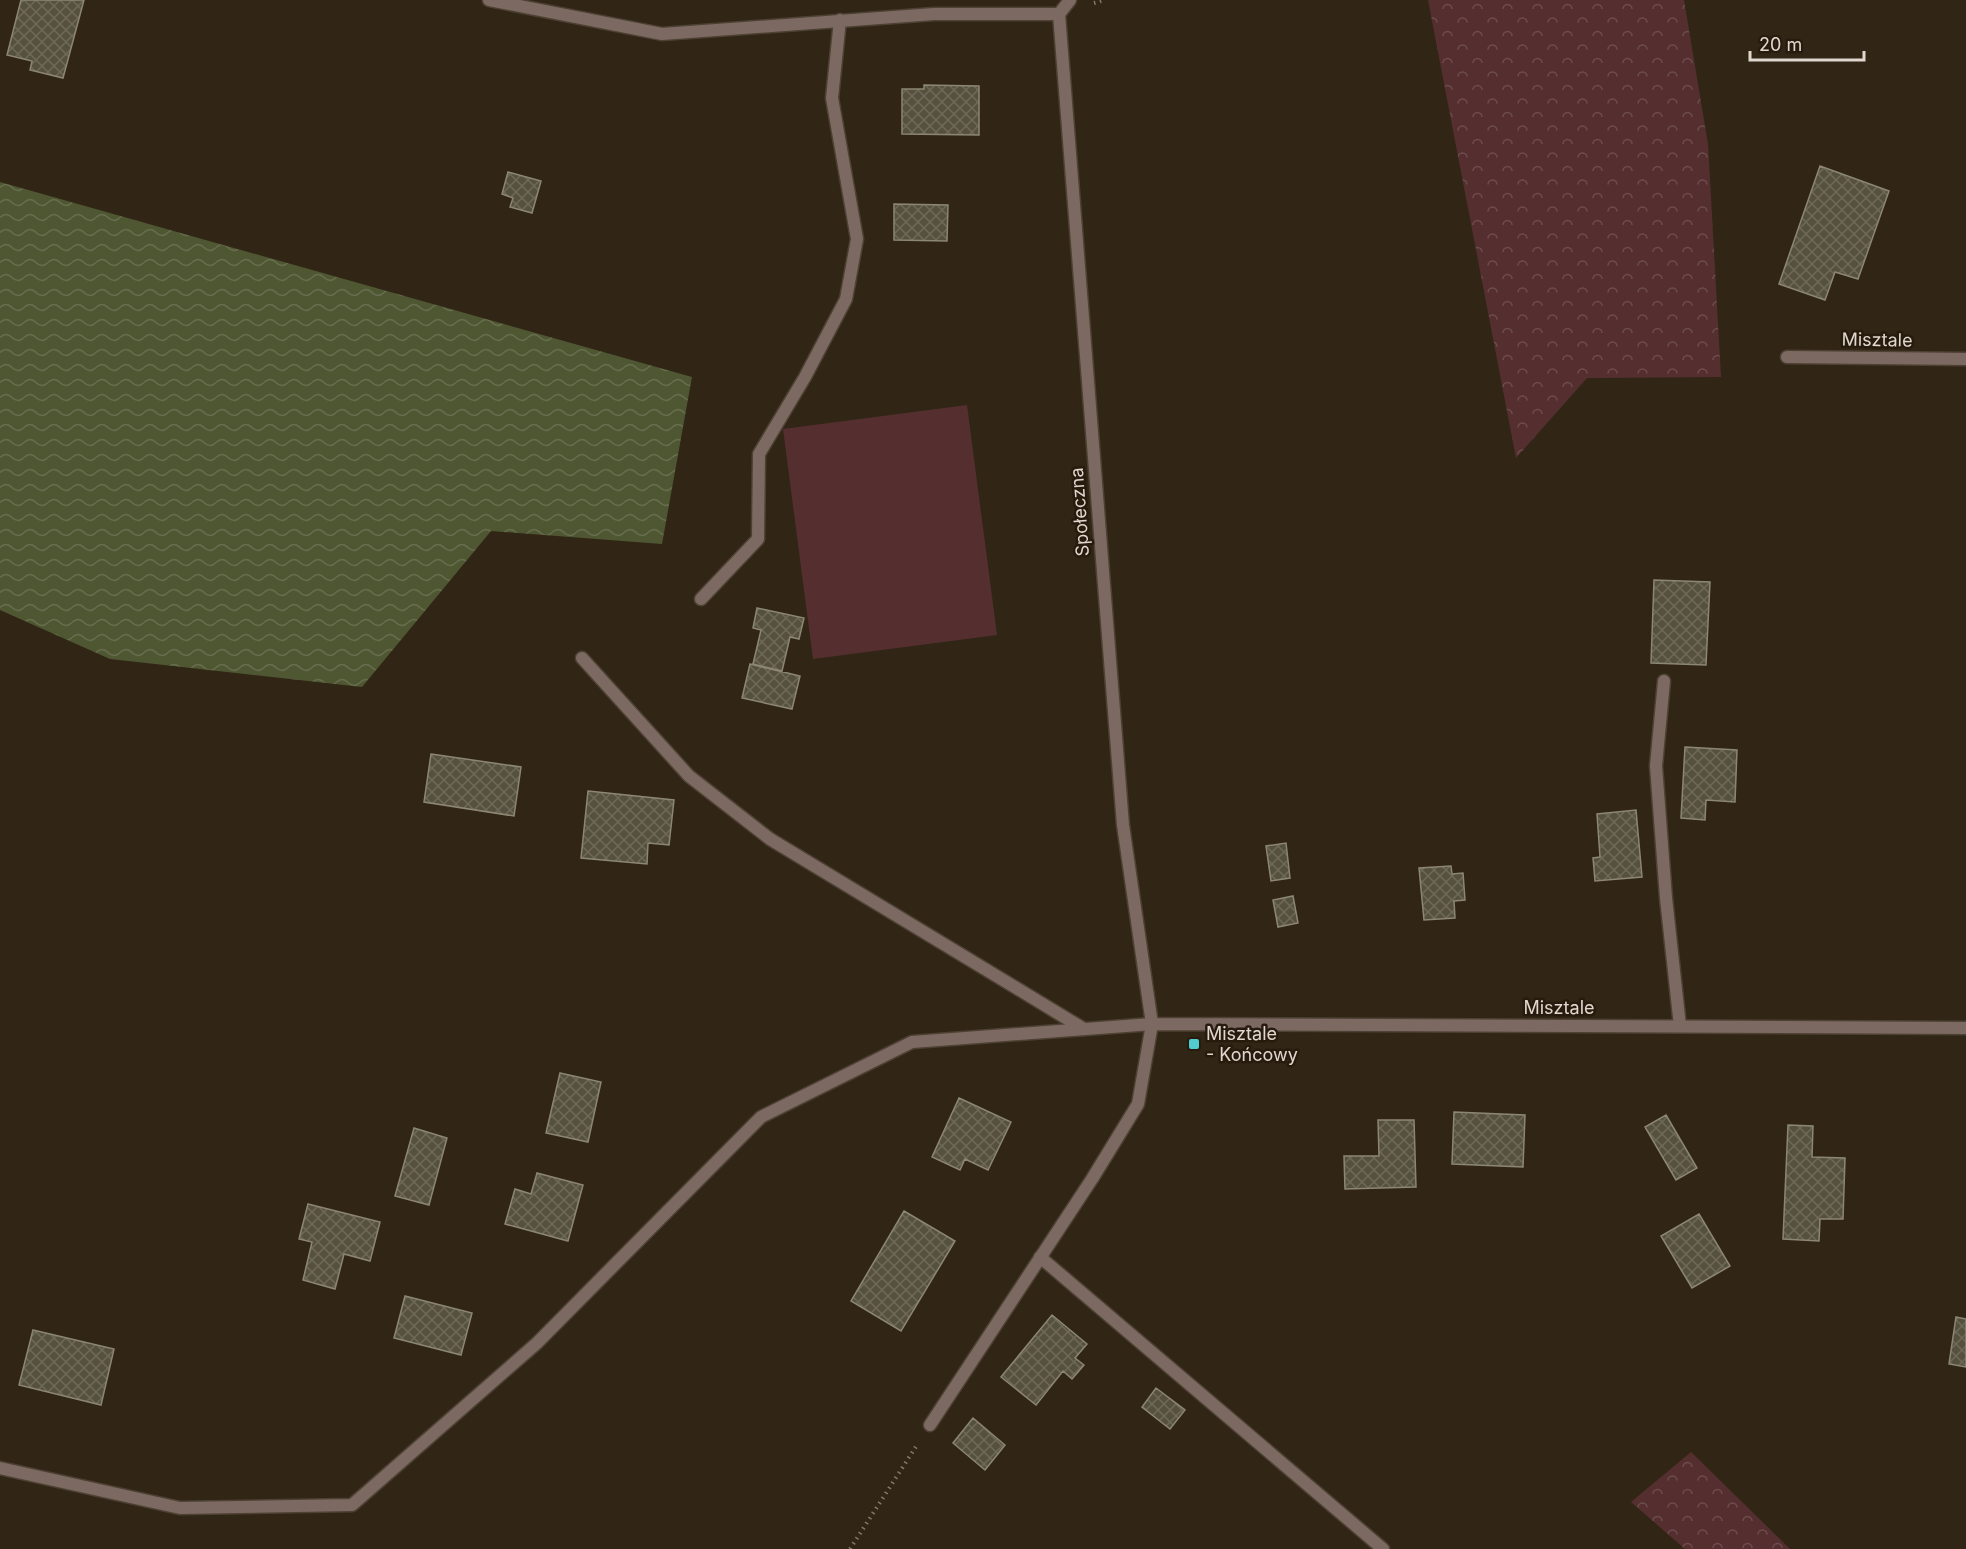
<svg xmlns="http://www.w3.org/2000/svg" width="1966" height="1549" viewBox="0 0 1966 1549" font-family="Inter,sans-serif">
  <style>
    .forest { fill: url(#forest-crowns) }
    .park { fill: #552f30 }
    .water { fill: url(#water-waves) }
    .building { fill: url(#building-cross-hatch); stroke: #8c8772; stroke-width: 1.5 }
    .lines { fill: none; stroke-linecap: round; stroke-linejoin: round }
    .service-casing { stroke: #4d4133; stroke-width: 15 }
    .minor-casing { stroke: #4d4133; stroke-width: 15 }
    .path { stroke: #82786b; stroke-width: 4; stroke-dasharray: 1.5 4.5; stroke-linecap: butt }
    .service { stroke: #7c6a62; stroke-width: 12 }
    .minor { stroke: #7c6a62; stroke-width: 12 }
    .poi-dot { fill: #52cdcf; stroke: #271b0d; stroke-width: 2 }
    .labels { text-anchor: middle; stroke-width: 5; stroke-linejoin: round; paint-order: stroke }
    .street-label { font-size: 18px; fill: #e0d7ce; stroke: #271b0d }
    .poi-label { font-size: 18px; fill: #e0d7ce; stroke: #271b0d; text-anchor: start }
  </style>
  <defs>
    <pattern id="forest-crowns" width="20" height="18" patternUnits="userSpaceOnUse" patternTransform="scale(1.5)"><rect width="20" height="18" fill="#552f30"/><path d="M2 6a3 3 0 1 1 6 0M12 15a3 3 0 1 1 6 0" fill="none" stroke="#6d4c4d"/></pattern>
    <pattern id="water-waves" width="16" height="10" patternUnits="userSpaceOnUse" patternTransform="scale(1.5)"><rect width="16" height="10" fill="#4e5732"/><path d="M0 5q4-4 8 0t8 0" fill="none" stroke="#676e4e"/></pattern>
    <pattern id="building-cross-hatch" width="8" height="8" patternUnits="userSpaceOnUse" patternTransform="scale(1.5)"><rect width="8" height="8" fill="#56513e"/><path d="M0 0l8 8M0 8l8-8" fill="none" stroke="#6e6959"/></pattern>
  </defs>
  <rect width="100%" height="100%" fill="#312516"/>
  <path class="forest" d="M1428 0H1684L1708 144 1721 377 1587 378 1516 458Z
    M1691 1452 1790 1549H1685L1631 1502Z"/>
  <path class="park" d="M967 405 997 635 813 659 783 429Z"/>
  <path class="water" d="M0 182 692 377 662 544 491 531 362 687 110 659 0 610Z"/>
  <path class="building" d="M21 0H84L63 78 30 70 32 61 7 55Z
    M924 85 979 86V135L902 134V89H924Z
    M1820 166 1889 191 1858 279 1835 272 1825 300 1779 284Z
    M508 172 541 181 532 213 510 207 513 198 502 194Z
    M894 204 948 205 947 241 894 240Z
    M1654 580 1710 582 1706 665 1651 663Z
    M757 608 804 618 799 639 790 637 782 671 753 664 761 630 753 628Z
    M750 664 800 676 792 709 742 698Z
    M1685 747 1737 750 1735 802 1706 800 1705 820 1681 818Z
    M431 754 521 767 514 816 424 802Z
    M588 791 674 800 669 845 648 843 647 864 581 858Z
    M1636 810 1642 877 1595 881 1593 858 1600 857 1597 814Z
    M1286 843 1290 878 1271 881 1266 846Z
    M1451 866 1452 874 1463 873 1465 900 1454 901 1455 918 1424 920 1419 868Z
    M1293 896 1298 923 1278 927 1273 900Z
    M560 1073 601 1082 588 1142 546 1133Z
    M959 1098 1011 1122 988 1170 965 1159 960 1170 932 1157Z
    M1454 1112 1525 1115 1523 1167 1452 1164Z
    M1666 1115 1697 1168 1676 1180 1645 1127Z
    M1378 1120H1414L1416 1187 1345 1189 1344 1156H1379Z
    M1788 1125 1813 1126 1812 1157 1845 1158 1843 1219H1820L1819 1241 1783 1239Z
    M414 1128 447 1138 429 1205 395 1196Z
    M537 1173 583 1185 568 1241 505 1224 515 1189 531 1194Z
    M308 1204 380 1222 370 1261 344 1254 335 1289 303 1280 312 1242 299 1239Z
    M904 1211 955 1241 901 1331 851 1301Z
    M1699 1214 1730 1266 1692 1288 1661 1236Z
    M405 1296 472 1313 461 1355 394 1338Z
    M1052 1315 1087 1344 1075 1358 1084 1365 1072 1379 1063 1371 1036 1405 1001 1377Z
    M1956 1317 1966 1319V1367L1949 1364Z
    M33 1330 114 1349 101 1405 19 1385Z
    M1156 1388 1185 1410 1170 1429 1142 1407Z
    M973 1418 1005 1445 985 1470 953 1443Z"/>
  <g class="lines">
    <defs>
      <path id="service" d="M489 0 662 34 934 14H1059
        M1787 357 1966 359
        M701 599 758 539 759 454 805 377 846 299 857 239 832 98 840 20
        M582 658 689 776 770 839 1084 1029
        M1664 681 1656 766 1666 898 1680 1026
        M1040 1257 1383 1549
        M930 1425 1092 1179 1138 1104 1152 1024"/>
      <path id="minor" d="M1070 0 1059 14 1123 825 1152 1024
        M0 1468 180 1508 352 1505 537 1343 761 1117 912 1042 1152 1024 1966 1028"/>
    </defs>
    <use href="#service" class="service-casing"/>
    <use href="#minor" class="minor-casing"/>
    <path class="path" d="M1094 3 1104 0
      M850 1549 917 1445"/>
    <use href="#service" class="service"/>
    <use href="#minor" class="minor"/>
  </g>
  <rect class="poi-dot" x="1188" y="1038" width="12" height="12" rx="3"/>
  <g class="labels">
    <g class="street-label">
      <text transform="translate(1877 340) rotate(1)" y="6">Misztale</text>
      <text transform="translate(1080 512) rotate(-94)" y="6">Społeczna</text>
      <text x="1559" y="1014">Misztale</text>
    </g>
    <g class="poi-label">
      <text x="1206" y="1040">Misztale<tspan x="1206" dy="21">- Końcowy</tspan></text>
    </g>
  </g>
  <path d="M1750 51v9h114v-9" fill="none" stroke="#e0d7ce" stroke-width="3"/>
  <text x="1759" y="51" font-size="18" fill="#e0d7ce" stroke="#271b0d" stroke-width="4.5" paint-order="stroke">20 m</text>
</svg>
